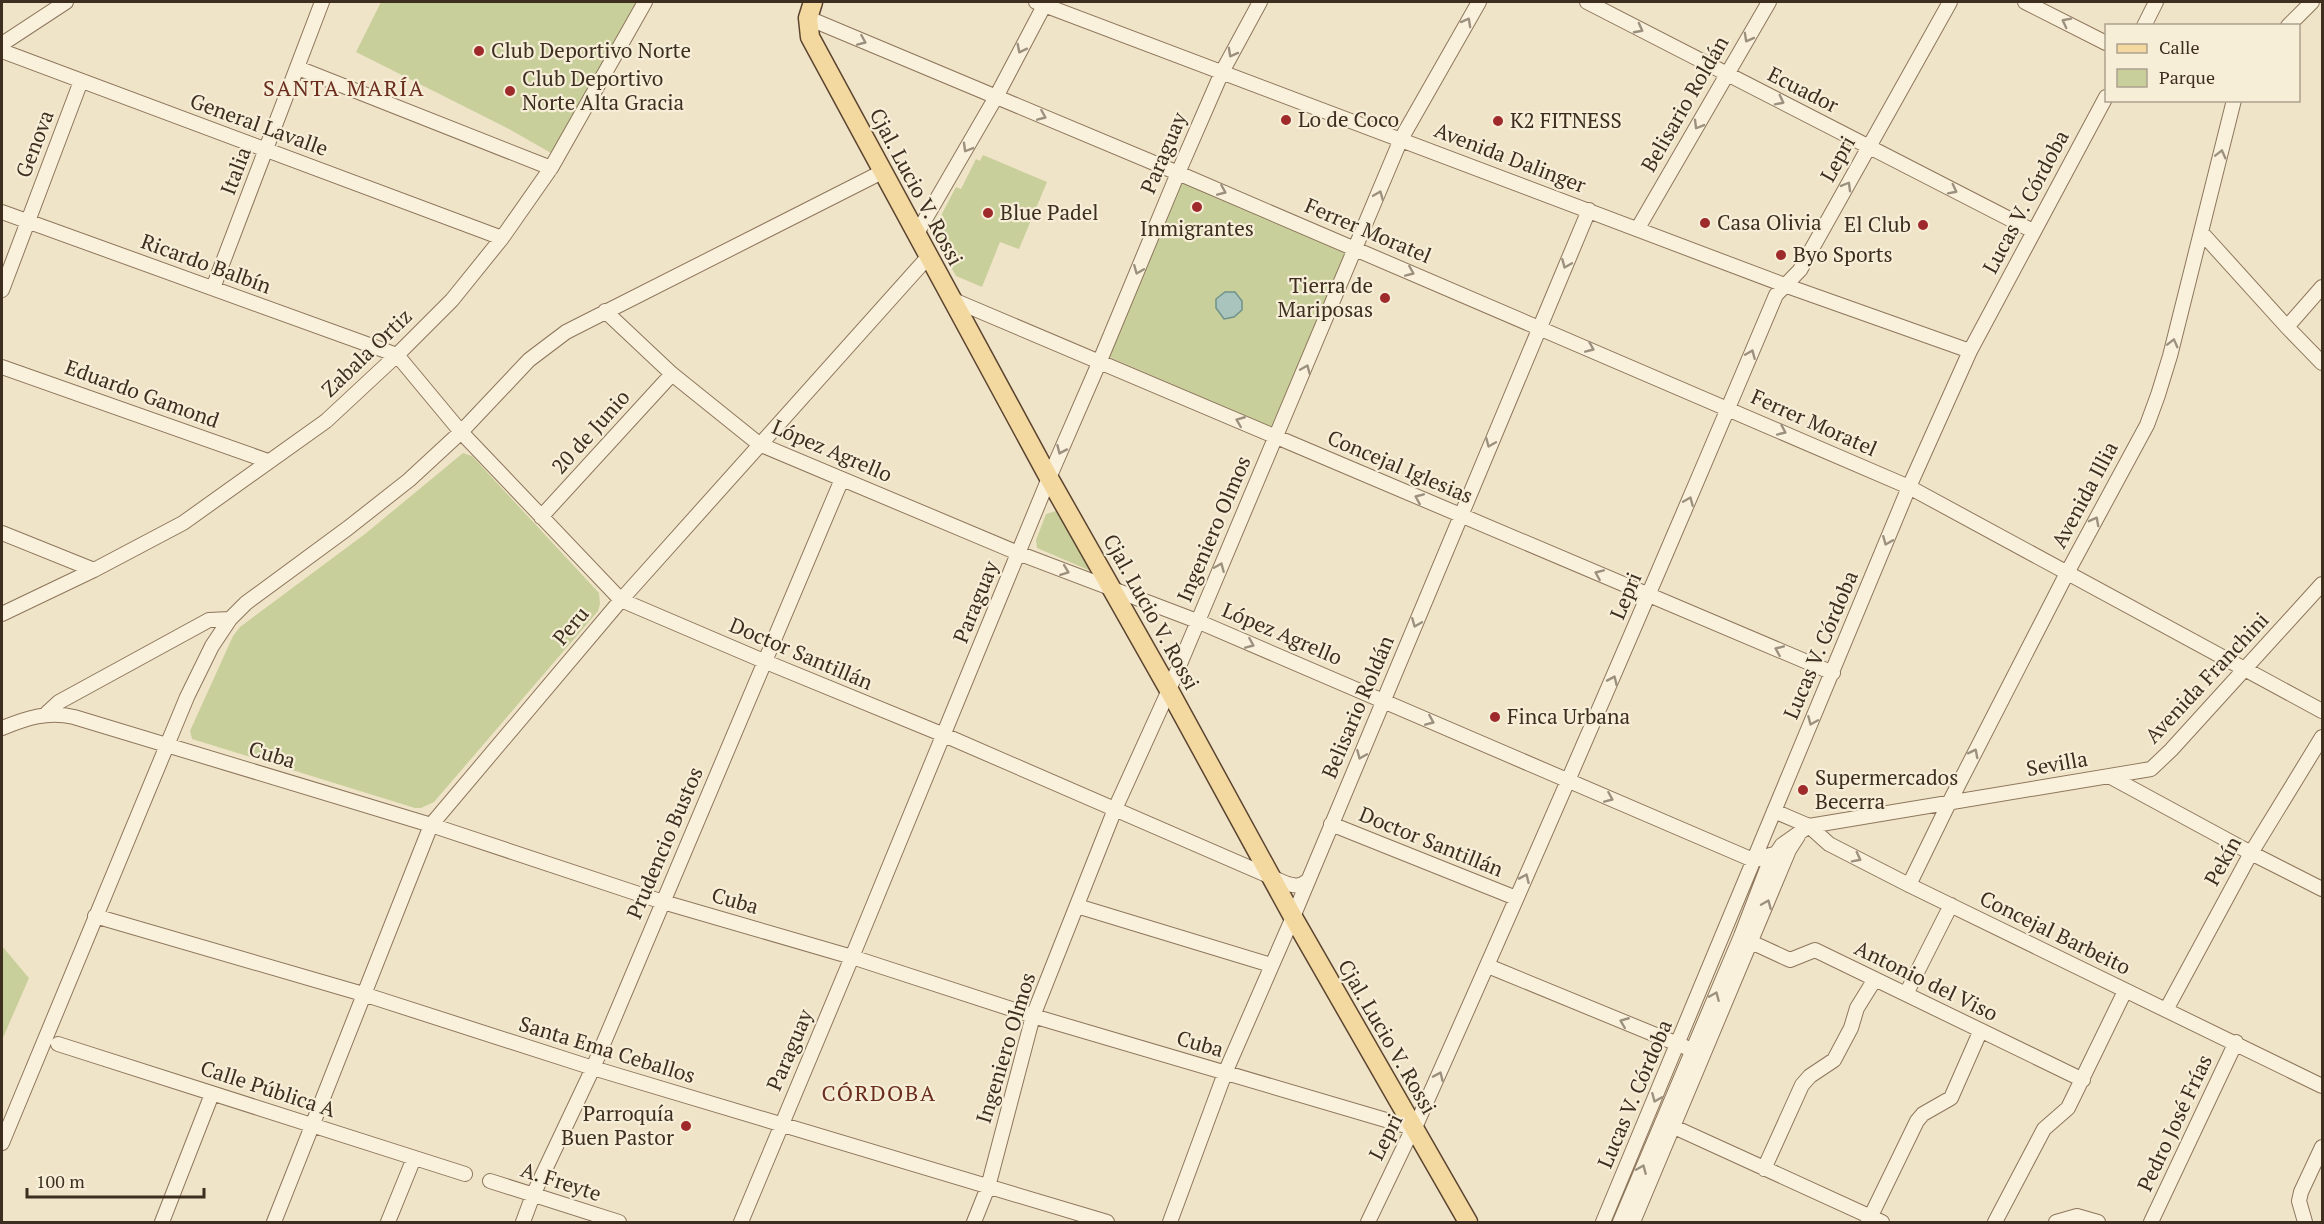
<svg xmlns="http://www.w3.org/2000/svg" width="2324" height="1224" viewBox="0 0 2324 1224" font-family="'PT Serif',serif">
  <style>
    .green { fill: #c9cf9b }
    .water { fill: #a9c4bc; stroke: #6f938a; stroke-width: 1.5 }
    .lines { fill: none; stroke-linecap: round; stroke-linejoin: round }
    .minor-casing { stroke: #8d765c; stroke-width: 16 }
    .major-casing { stroke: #5b4430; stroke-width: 21 }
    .minor { stroke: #faf1dc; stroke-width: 14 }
    .major { stroke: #f3d9a0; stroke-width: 18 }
    .oneway { stroke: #9c907e }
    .poi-dot { fill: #9e2a2b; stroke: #f7eed8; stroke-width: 2 }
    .labels { text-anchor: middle; stroke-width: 4.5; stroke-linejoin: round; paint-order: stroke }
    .poi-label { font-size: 21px; fill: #3d2e20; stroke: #f7eed8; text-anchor: start }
    .street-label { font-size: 21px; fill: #3d2e20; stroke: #f7eed8 }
    .neighbourhood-label { font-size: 22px; letter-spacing: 1.5px; fill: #6b2e1e; stroke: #f7eed8 }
  </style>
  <rect width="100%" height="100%" fill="#f0e4c8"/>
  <path class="green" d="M381 2H639L551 153 509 129 356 52Z
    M983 155 1047 182 1019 249 1000 242 982 287 956 276 934 236V229L956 187 961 189 976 159 980 161Z
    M1183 181 1348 252 1271 427 1107 356Z
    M463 453 472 456 599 593 600 604 598 611 434 802 421 808H415L192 739 190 731 233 636 240 627 365 534Z
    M1056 511 1093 572 1037 548 1036 540 1046 514Z
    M2 946 29 978 2 1040Z"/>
  <path class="water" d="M1225 292H1235L1242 301V310L1234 317 1224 319 1216 308V299Z"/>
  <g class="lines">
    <defs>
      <path id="minor" d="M1036 2 1787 286 1970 351
        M1587 2 2033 231
        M2025 2 2106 43
        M808 18 1178 173 1909 487 2322 711
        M2144 26 2156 2
        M2288 26 2312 2
        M2 44 66 2
        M2 51 502 238
        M298 68 551 168
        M2 212 397 355 461 432 621 600 766 662 944 735 1285 883C1294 886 1300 887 1307 881
        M1638 228 1769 2
        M2201 232 2287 327 2322 363
        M916 235 996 97 1046 2
        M213 288 322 2
        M2 290 81 81
        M951 299 1833 673
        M605 311 672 374 759 444 1018 553 1197 621 1753 860 1774 854
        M2287 327 2322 287
        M2 367 268 461
        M541 517 672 374
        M2 533 94 570
        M2 614 94 570 183 523 326 421 397 355 452 300 502 238 551 168 645 2
        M47 713 59 702 209 620 230 619
        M2 728C27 718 47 711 74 717L431 825 663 902 852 957 1033 1016 1413 1128
        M2109 776 2251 853 2322 889
        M1774 811 1809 826 1829 844 1909 885 2322 1086
        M1331 824 1516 898
        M1909 885 1948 805 2067 573 2147 425 2158 395 2170 356 2234 100
        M1077 906 1271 965
        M95 916 363 994 593 1068 1107 1222
        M1751 942 1790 960 1815 950 2083 1080
        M1488 966 1685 1047
        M1906 994 1951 905
        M2166 1010 2251 853 2322 737
        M58 1044 465 1174
        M1674 1127 1882 1222
        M2 1143 187 697 212 646 230 619 246 603 348 528 409 480 461 432 529 360 566 332 882 172
        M1764 1169 1802 1085 1810 1076 1834 1060 1851 1028 1857 1008 1875 979
        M490 1181 619 1222
        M162 1222 212 1094
        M274 1222 431 825 621 600 928 257
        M388 1222 414 1158
        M523 1222 533 1195 593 1068 842 479
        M741 1222 852 957 1049 478 1099 363 1178 173 1222 72 1260 2
        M974 1222 988 1187 1033 1016 1115 809 1169 690 1401 139 1479 2
        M1170 1222 1225 1073 1293 917 1589 210
        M1368 1222 1413 1128 1417 1123C1540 848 1659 572 1776 295L1800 270 1950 2
        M1603 1222 1909 487 1970 351 2106 97
        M1620 1222 1741 936 1768 866 1782 845 1809 826 2151 769 2171 750 2322 584
        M1633 1222 1789 850 1798 836
        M1868 1222 1917 1121 1923 1114 1951 1098 1980 1032
        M1995 1222 2044 1129 2068 1108 2125 991
        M2056 1222 2077 1216 2098 1222
        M2151 1222 2236 1042
        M2305 1222 2299 1201 2301 1192 2322 1147"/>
      <path id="major" d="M813 2 808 18 810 37 1049 478 1169 690 1293 917 1468 1222"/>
    </defs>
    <use href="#minor" class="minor-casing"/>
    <use href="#major" class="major-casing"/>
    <use href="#minor" class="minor"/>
    <use href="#major" class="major"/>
  </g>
  <defs><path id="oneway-chevron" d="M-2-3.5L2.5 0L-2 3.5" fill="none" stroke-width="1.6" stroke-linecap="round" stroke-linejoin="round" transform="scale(1.5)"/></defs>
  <g class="oneway">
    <use href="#oneway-chevron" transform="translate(1467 22) rotate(-61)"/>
    <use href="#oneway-chevron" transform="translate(2066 22) rotate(-153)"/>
    <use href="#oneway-chevron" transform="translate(1639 29) rotate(28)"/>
    <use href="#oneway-chevron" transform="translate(1748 38) rotate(119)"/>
    <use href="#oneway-chevron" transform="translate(862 41) rotate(23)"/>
    <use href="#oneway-chevron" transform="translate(1021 49) rotate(117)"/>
    <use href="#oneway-chevron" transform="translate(1232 53) rotate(119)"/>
    <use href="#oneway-chevron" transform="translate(1780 101) rotate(27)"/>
    <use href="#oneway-chevron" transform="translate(1042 116) rotate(23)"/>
    <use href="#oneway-chevron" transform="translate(1698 125) rotate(120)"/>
    <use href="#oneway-chevron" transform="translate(967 148) rotate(120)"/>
    <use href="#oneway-chevron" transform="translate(2221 154) rotate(-76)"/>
    <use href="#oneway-chevron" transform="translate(1847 186) rotate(-60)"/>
    <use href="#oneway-chevron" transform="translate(1953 190) rotate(27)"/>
    <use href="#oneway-chevron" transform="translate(1222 191) rotate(23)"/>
    <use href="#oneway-chevron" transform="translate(1379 195) rotate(-68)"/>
    <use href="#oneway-chevron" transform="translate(1566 264) rotate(113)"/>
    <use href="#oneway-chevron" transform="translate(1138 270) rotate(112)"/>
    <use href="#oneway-chevron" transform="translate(1410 272) rotate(23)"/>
    <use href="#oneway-chevron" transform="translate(2173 343) rotate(-76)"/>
    <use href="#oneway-chevron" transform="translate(1590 348) rotate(23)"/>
    <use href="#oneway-chevron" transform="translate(1751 354) rotate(-67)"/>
    <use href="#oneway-chevron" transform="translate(1306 369) rotate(-67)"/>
    <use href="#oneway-chevron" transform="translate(1240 421) rotate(-158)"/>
    <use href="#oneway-chevron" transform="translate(1782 431) rotate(24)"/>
    <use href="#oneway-chevron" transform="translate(1490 443) rotate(113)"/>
    <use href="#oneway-chevron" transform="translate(1061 450) rotate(114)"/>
    <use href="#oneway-chevron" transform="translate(1419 498) rotate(-157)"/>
    <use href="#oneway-chevron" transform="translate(1689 501) rotate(-67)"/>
    <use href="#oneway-chevron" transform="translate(2095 521) rotate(-62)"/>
    <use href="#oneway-chevron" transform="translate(1887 541) rotate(112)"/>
    <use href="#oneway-chevron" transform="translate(1220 567) rotate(-67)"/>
    <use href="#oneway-chevron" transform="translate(1065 571) rotate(21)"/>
    <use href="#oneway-chevron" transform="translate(1599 574) rotate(-157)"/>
    <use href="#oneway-chevron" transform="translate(1416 623) rotate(112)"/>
    <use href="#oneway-chevron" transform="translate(1250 644) rotate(23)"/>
    <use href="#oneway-chevron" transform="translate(1779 650) rotate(-157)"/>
    <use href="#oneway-chevron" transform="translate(1613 680) rotate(-66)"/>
    <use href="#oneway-chevron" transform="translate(1430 721) rotate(23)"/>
    <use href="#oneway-chevron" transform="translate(1812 721) rotate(113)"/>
    <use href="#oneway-chevron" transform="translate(1974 753) rotate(-63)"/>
    <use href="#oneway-chevron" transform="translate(1361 755) rotate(113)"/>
    <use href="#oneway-chevron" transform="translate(1609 798) rotate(23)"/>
    <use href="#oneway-chevron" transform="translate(1857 858) rotate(27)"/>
    <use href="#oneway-chevron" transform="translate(1525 878) rotate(-66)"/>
    <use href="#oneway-chevron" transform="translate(1767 904) rotate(-67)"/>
    <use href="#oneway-chevron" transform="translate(1715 996) rotate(-67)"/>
    <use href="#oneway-chevron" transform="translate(1624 1022) rotate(-158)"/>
    <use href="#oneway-chevron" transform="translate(1439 1076) rotate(-66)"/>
    <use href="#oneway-chevron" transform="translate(1656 1098) rotate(113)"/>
    <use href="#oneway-chevron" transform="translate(1642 1169) rotate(-67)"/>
  </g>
  <g class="poi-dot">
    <circle cx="479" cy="51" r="6"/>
    <circle cx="510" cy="91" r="6"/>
    <circle cx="1286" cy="120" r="6"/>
    <circle cx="1498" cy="121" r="6"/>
    <circle cx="1197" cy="207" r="6"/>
    <circle cx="988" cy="213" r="6"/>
    <circle cx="1705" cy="223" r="6"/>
    <circle cx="1923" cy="225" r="6"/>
    <circle cx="1781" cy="255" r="6"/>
    <circle cx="1385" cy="298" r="6"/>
    <circle cx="1495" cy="717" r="6"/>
    <circle cx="1803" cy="790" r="6"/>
    <circle cx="686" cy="1126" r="6"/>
  </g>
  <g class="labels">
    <g class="poi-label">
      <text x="491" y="58">Club Deportivo Norte</text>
      <text x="522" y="86">Club Deportivo<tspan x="522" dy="24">Norte Alta Gracia</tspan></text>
      <text x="1298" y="127">Lo de Coco</text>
      <text x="1510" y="128">K2 FITNESS</text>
      <text x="1000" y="220">Blue Padel</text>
      <text x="1717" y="230">Casa Olivia</text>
      <text x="1911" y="232" text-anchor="end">El Club</text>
      <text x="1197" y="236" text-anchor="middle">Inmigrantes</text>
      <text x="1793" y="262">Byo Sports</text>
      <text x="1373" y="293" text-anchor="end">Tierra de<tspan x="1373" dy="24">Mariposas</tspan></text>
      <text x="1507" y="724">Finca Urbana</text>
      <text x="1815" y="785">Supermercados<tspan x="1815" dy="24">Becerra</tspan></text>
      <text x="674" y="1121" text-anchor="end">Parroquía<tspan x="674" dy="24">Buen Pastor</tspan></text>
    </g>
    <g class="street-label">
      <text transform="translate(1803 90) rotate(27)" y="7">Ecuador</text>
      <text transform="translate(1685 104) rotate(-60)" y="7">Belisario Roldán</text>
      <text transform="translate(259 125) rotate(20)" y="7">General Lavalle</text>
      <text transform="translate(35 144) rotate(-69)" y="7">Genova</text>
      <text transform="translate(1164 153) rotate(-67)" y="7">Paraguay</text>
      <text transform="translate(1510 158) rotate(21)" y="7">Avenida Dalinger</text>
      <text transform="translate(1838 159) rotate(-61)" y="7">Lepri</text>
      <text transform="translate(236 171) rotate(-69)" y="7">Italia</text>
      <text transform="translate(916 187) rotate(62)" y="7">Cjal. Lucio V. Rossi</text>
      <text transform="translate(2026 202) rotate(-62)" y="7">Lucas V. Córdoba</text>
      <text transform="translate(1368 231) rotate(23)" y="7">Ferrer Moratel</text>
      <text transform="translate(206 264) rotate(20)" y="7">Ricardo Balbín</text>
      <text transform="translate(367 353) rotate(-44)" y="7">Zabala Ortiz</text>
      <text transform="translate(142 394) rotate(20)" y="7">Eduardo Gamond</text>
      <text transform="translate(1814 423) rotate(24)" y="7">Ferrer Moratel</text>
      <text transform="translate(591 432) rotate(-48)" y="7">20 de Junio</text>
      <text transform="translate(832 451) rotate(23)" y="7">López Agrello</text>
      <text transform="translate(1400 467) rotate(23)" y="7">Concejal Iglesias</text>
      <text transform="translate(2085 495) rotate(-62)" y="7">Avenida Illia</text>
      <text transform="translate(1214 529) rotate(-67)" y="7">Ingeniero Olmos</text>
      <text transform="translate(1626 596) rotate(-67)" y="7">Lepri</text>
      <text transform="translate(976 602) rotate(-68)" y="7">Paraguay</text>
      <text transform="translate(1151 612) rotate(61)" y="7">Cjal. Lucio V. Rossi</text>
      <text transform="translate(571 626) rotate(-50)" y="7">Peru</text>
      <text transform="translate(1282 634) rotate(23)" y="7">López Agrello</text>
      <text transform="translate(1821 645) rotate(-67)" y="7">Lucas V. Córdoba</text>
      <text transform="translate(801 654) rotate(23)" y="7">Doctor Santillán</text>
      <text transform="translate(2207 678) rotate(-47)" y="7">Avenida Franchini</text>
      <text transform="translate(1358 707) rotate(-67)" y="7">Belisario Roldán</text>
      <text transform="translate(272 755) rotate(17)" y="7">Cuba</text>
      <text transform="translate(2057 764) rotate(-10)" y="7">Sevilla</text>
      <text transform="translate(1431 842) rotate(22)" y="7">Doctor Santillán</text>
      <text transform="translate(665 843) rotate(-67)" y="7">Prudencio Bustos</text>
      <text transform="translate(2223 861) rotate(-61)" y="7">Pekín</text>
      <text transform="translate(735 901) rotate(16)" y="7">Cuba</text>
      <text transform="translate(2055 933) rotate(26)" y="7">Concejal Barbeito</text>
      <text transform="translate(1926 981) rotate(26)" y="7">Antonio del Viso</text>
      <text transform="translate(1387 1037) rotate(60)" y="7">Cjal. Lucio V. Rossi</text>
      <text transform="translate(1200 1044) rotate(16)" y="7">Cuba</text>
      <text transform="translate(1006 1048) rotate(-73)" y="7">Ingeniero Olmos</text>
      <text transform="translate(607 1050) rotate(17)" y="7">Santa Ema Ceballos</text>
      <text transform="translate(790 1050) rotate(-67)" y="7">Paraguay</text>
      <text transform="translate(268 1089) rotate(18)" y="7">Calle Pública A</text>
      <text transform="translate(1635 1094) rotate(-67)" y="7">Lucas V. Córdoba</text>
      <text transform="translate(2175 1123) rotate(-65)" y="7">Pedro José Frías</text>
      <text transform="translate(1386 1137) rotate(-63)" y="7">Lepri</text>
      <text transform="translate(561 1182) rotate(18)" y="7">A. Freyte</text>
    </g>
    <g class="neighbourhood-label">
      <text x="344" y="96">SANTA MARÍA</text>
      <text x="879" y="1101">CÓRDOBA</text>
    </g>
  </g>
  <rect width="2324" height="1224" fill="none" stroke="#3d2e20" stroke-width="6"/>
  <rect x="2105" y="24" width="195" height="78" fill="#f7eed8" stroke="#ada18e" stroke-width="1.5"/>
  <rect x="2117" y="44" width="30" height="9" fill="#f3d9a0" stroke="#ada18e" stroke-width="1.5"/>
  <text x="2159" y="54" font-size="18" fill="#3d2e20">Calle</text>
  <rect x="2117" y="69" width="30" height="18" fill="#c9cf9b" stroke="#ada18e" stroke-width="1.5"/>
  <text x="2159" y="84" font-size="18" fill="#3d2e20">Parque</text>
  <path d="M27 1188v9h177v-9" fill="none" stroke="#3d2e20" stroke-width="3"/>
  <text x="36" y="1188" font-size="18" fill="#3d2e20" stroke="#f7eed8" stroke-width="4.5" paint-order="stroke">100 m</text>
</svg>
